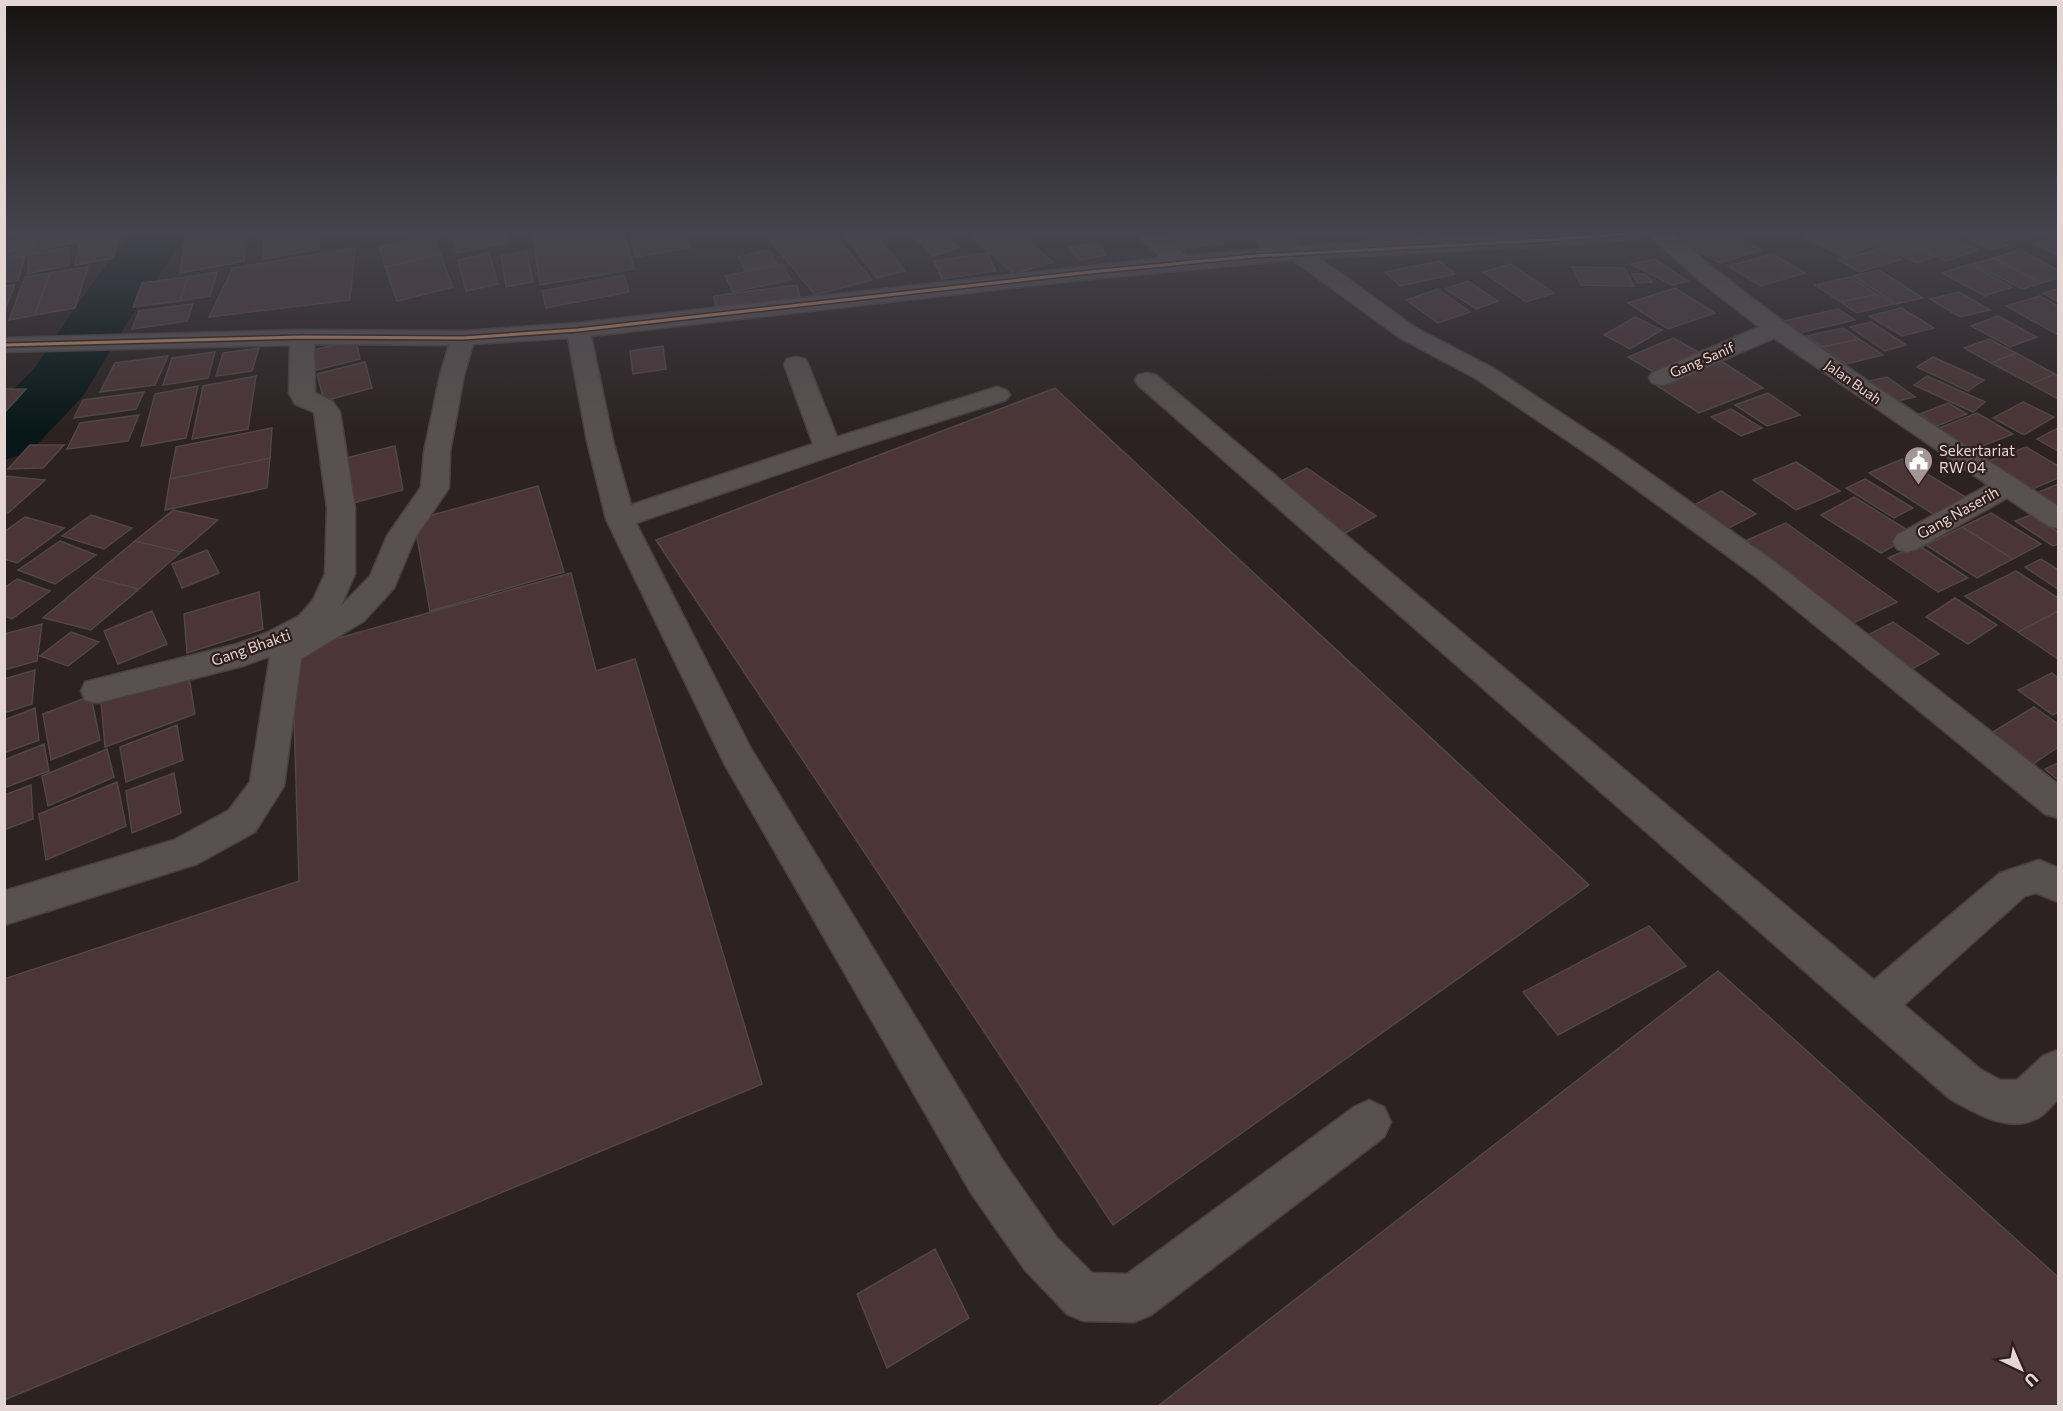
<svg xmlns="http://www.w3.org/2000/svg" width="2063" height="1411" viewBox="0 0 2063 1411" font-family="Commissioner,sans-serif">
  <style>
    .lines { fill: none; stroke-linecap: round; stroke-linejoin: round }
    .river { fill: #081818; fill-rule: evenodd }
    .building { fill: #4b3536; stroke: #504746; stroke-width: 1.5 }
    .minor-casing { stroke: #49403f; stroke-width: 3 }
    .minor { fill: #595150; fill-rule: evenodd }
    .bus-1-casing { stroke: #301e1d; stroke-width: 6 }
    .bus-1 { stroke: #c18c65; stroke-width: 3 }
    .labels { text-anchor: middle; stroke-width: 4.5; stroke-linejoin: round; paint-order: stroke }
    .far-street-label { font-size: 14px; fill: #e3d6d5; stroke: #301e1d }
    .poi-label { font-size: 15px; fill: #e3d6d5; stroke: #301e1d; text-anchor: start }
    .street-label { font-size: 15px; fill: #e3d6d5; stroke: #301e1d }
  </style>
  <rect width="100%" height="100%" fill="#2c2221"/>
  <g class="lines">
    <path class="river" d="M130 233H188L132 315 83 396 29 453 4 460V398L34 369 79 302Z"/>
  </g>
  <path class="building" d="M78 233V242L40 250V234Z
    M82 233H118L114 258 75 265Z
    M215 233H246L244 261 180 273 185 238Z
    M264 233H319V249L263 259Z
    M485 233H507L510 242 457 253 453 239Z
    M532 233H625L634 269 540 285Z
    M629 233H684L690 248 636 257Z
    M768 233H833L872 280 815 295 765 234Z
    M843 233H875L905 271 877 278Z
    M928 233H943L959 248 933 256 914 237Z
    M967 233H1018L1053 262 1014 274Z
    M1161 233H1215L1224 243 1174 251Z
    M1220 233H1247L1250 237 1225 240Z
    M1251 233H1290L1298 244 1261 248Z
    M1396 233H1448L1401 239Z
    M1466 233H1518L1470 238Z
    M1702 233H1731L1761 250 1720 263 1683 243Z
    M1815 233H1849L1875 245 1844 257 1804 237Z
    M1871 233H1886L1934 257 1917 263 1861 236Z
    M1892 233H1943L1978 250 1946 261Z
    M1956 233H1983L2008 245 1992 250Z
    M1987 233H2009L2020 238 2006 242Z
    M2016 233H2045L2029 239Z
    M432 235 440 254 385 267 379 247Z
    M37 237 36 245 4 250V243Z
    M2053 238 2058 241V256L2034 244Z
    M1097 242 1106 255 1079 260 1069 247Z
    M38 246 37 252 4 258V252Z
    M69 247V265L28 274 29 255Z
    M355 248 350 300 209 317 233 268Z
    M1882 248 1902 259 1860 272 1839 260Z
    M769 250 776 263 745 270 738 257Z
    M2020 250 2058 270V278L2042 283 1994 258Z
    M527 251 533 282 506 287 501 256Z
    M489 253 498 284 466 291 458 260Z
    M987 253 996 271 942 279 934 261Z
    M440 254 453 287 397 301 385 267Z
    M1773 254 1805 273 1761 286 1728 266Z
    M25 256 18 280 4 282V260Z
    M1994 258 2042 283 2022 289 1973 264Z
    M1655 259 1688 281 1672 285 1631 264Z
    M1440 261 1455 274 1400 286 1385 272Z
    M782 264 791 280 733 292 725 276Z
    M1511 264 1554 293 1526 302 1483 272Z
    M1969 264 2012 287 1985 296 1942 273Z
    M88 267 75 308 35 315 50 273Z
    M1572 267 1624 268 1634 286 1581 285Z
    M1879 270 1923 298 1896 304 1853 276Z
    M217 272 210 296 180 301 188 277Z
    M50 273 35 315 9 320 25 277Z
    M1632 274H1645L1652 282 1638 283Z
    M624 275 629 292 546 308 542 291Z
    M188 277 180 301 133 307 142 283Z
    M1850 277 1876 294 1841 302 1815 285Z
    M1468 281 1498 301 1476 309 1445 289Z
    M15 285 4 312V286Z
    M797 285 800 297 716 309 714 296Z
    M1675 288 1715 313 1668 329 1628 303Z
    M1438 289 1470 312 1438 323 1406 300Z
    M2058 289V302L2043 293Z
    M1959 292 1990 310 1960 317 1930 299Z
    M1876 294 1893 304 1857 313 1841 302Z
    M2040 296 2058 306V335L2006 306Z
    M193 304 187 321 132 329 139 311Z
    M1901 308 1934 328 1902 336 1869 316Z
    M1838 309 1855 320 1795 334 1779 322Z
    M1998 316 2037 337 2010 347 1971 326Z
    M1635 317 1662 330 1630 349 1604 335Z
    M1871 322 1906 345 1885 351 1850 327Z
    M1843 328 1859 339 1823 347 1806 336Z
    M1673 338 1702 354 1657 374 1628 357Z
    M1859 339 1883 355 1846 364 1823 347Z
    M1989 339 2016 353 1991 363 1964 348Z
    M356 340 360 359 316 370 313 350Z
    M663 346 666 369 633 374 630 351Z
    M259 348 252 371 216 376 223 353Z
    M215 352 208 378 163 385 172 358Z
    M2016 353 2055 374 2031 384 1991 363Z
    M168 356 155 385 100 392 115 363Z
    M1933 357 1984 380 1968 391 1917 367Z
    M1721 361 1763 388 1699 413 1656 385Z
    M365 362 372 388 324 401 317 374Z
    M2055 374 2058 376V399L2031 384Z
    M256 376 248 429 192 439 203 386Z
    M1927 376 1985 402 1973 412 1914 385Z
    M1887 377 1915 397 1893 402 1865 382Z
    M198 386 186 438 141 446 155 394Z
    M1055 388 1589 885 1113 1225 656 540Z
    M4 389H26L4 413Z
    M144 392 136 409 74 418 83 400Z
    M1768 393 1800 415 1767 426 1735 405Z
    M2023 402 2054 417 2024 435 1993 418Z
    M1948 403 1967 414 1937 426 1920 414Z
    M1731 409 1762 428 1741 436 1711 417Z
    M1977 413 2013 434 1972 450 1937 429Z
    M139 415 128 441 67 449 80 423Z
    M272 428 270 458 170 479 176 447Z
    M2058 428V451L2037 439Z
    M30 445H64L43 468 8 469Z
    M395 446 403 490 353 503 346 458Z
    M2026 447 2058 466V478L2033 489 1989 461Z
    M270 458 267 488 165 510 170 479Z
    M1902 459 1967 498 1933 514 1869 473Z
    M1796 462 1840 491 1796 510 1753 480Z
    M1307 468 1376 516 1345 533 1277 483Z
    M4 476 45 480 8 513H4Z
    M1865 479 1913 508 1894 518 1846 488Z
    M2058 484V509L2034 494Z
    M538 486 564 572 430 611 414 520Z
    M1721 491 1756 514 1723 531 1688 508Z
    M1854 497 1914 534 1881 553 1821 515Z
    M173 510 218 520 181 552 135 541Z
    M1991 513 2041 544 2013 559 1962 527Z
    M91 515 132 528 104 549 62 536Z
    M2031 515 2058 532V544L2053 546 2015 521Z
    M25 517 64 528 17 563 4 559V532Z
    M1786 523 1897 602 1853 623 1743 542Z
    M1962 527 2013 559 1977 578 1926 545Z
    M60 541 96 555 55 584 18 570Z
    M135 541 181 552 139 589 92 577Z
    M1918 545 1968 578 1938 592 1888 558Z
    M207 550 219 573 182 588 172 564Z
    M2041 559 2058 570V589L2025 567Z
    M2016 571 2058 598V611L2018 632 1965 596Z
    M571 573 596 671 635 659 762 1084 4 1400V979L299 881 292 651Z
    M92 577 139 589 91 630 43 618Z
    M17 579 50 591 12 619 4 616V588Z
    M259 592 263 629 187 653 184 614Z
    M1955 598 1997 625 1968 644 1926 617Z
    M152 611 167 644 118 664 104 631Z
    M2058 611V659L2018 632Z
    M1893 622 1939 654 1910 670 1864 637Z
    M42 624 37 661 4 670V634Z
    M71 632 99 642 68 666 40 656Z
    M35 670 32 704 4 713V679Z
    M188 671 195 714 105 747 101 701Z
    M2052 673 2058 678V712L2053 715 2018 690Z
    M91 696 100 740 51 760 43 714Z
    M2034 707 2058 724V747L2030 766 1988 735Z
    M35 708 39 740 4 753V720Z
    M177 725 183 760 126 782 120 747Z
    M44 744 49 771 4 788V760Z
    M107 749 114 777 48 806 42 776Z
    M2058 763V780L2045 769Z
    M174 773 181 813 132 833 126 791Z
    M117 782 126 826 46 860 39 814Z
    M31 785 33 819 4 830V795Z
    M1649 926 1686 966 1558 1035 1523 992Z
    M1718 971 2058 1277V1406H1158Z
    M935 1249 969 1318 887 1368 857 1294Z"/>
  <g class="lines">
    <defs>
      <path id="minor" d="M1135 233H1159L1186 256C1337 241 1488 233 1640 233L1637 238 1629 239 1549 246 1319 258 1416 328 1493 368 1617 450 1775 562 2058 784V818L2045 814 1755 576 1599 462 1475 378 1400 338 1293 260 1081 280 591 336 613 441 631 505 813 444 784 364 787 359 796 357 805 359 808 364 837 437 997 387 1006 390 1010 395 1006 400 837 454 636 523 750 747 1003 1161 1057 1238 1092 1273 1127 1274 1354 1107 1369 1100 1384 1107 1391 1122 1384 1137 1151 1315 1134 1322 1084 1321 1067 1314 1025 1270 971 1193 725 765 606 519 587 441 568 338 473 344 464 375 450 452 449 488 415 538 394 588 364 621 301 659 284 786 255 832 197 864 4 925V891L174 840 229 810 250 782 270 656 243 666 97 703 85 700 81 691 85 682 237 644 266 633 299 616 313 600 325 574 327 508 314 412 295 404 289 393 290 345 4 352V338L302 330 463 331 578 323 1162 258ZM314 344 449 345 440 375 424 452 421 487 387 536 370 576 341 606 355 574V508L340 412 332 401 315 393Z
        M1647 233H1671C1791 335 1927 421 2058 506V528L2048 526 2007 498 1917 549 1907 552 1897 549 1893 542 1897 535 1988 485 1774 338 1670 383 1661 385 1652 383 1649 378 1652 373 1759 327 1700 281Z
        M1147 373 1156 375 1874 980 2000 873 2039 860 2058 868V902L2036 893 2025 896 1904 1005 1980 1069 2000 1080H2017L2043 1056 2058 1050V1099C2052 1105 2046 1114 2038 1118 2008 1134 1976 1113 1950 1099L1138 385 1135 380 1138 375Z"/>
    </defs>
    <use href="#minor" class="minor-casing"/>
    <use href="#minor" class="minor"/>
    <defs>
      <path id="bus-1" d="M4 345 302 337 463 338 578 330 1081 273 1254 256 1549 240 1629 233"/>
    </defs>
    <use href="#bus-1" class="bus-1-casing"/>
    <use href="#bus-1" class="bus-1"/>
  </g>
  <linearGradient id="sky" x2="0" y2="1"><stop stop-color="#181312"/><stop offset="0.54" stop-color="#45444e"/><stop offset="1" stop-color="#45444e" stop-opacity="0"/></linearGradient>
  <rect width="2063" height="430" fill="url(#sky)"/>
  <defs>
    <symbol id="civic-pin" viewBox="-11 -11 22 30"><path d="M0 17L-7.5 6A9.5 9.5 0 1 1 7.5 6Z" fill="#a39796" stroke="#301e1d"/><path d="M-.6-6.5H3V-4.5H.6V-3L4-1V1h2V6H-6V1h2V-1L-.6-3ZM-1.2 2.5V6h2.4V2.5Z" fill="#fff"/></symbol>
  </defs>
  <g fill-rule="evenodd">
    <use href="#civic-pin" x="1902" y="444" width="33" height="45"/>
  </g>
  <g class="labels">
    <g class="far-street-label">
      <text transform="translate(1702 360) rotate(-23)" y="5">Gang Sanif</text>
      <text transform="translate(1853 382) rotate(35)" y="5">Jalan Buah</text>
    </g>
    <g class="poi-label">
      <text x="1939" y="456">Sekertariat<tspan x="1939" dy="17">RW 04</tspan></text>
    </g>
    <g class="street-label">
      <text transform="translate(1958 513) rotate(-29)" y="5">Gang Naserih</text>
      <text transform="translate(251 648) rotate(-19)" y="5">Gang Bhakti</text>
    </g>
  </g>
  <rect width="2063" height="1411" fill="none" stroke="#e3d6d5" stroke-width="12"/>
  <g transform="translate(2021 1369) rotate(136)" stroke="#301e1d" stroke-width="4.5" paint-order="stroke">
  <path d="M0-4.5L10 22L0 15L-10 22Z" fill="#e3d6d5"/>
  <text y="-9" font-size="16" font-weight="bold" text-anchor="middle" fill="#e3d6d5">U</text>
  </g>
</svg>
